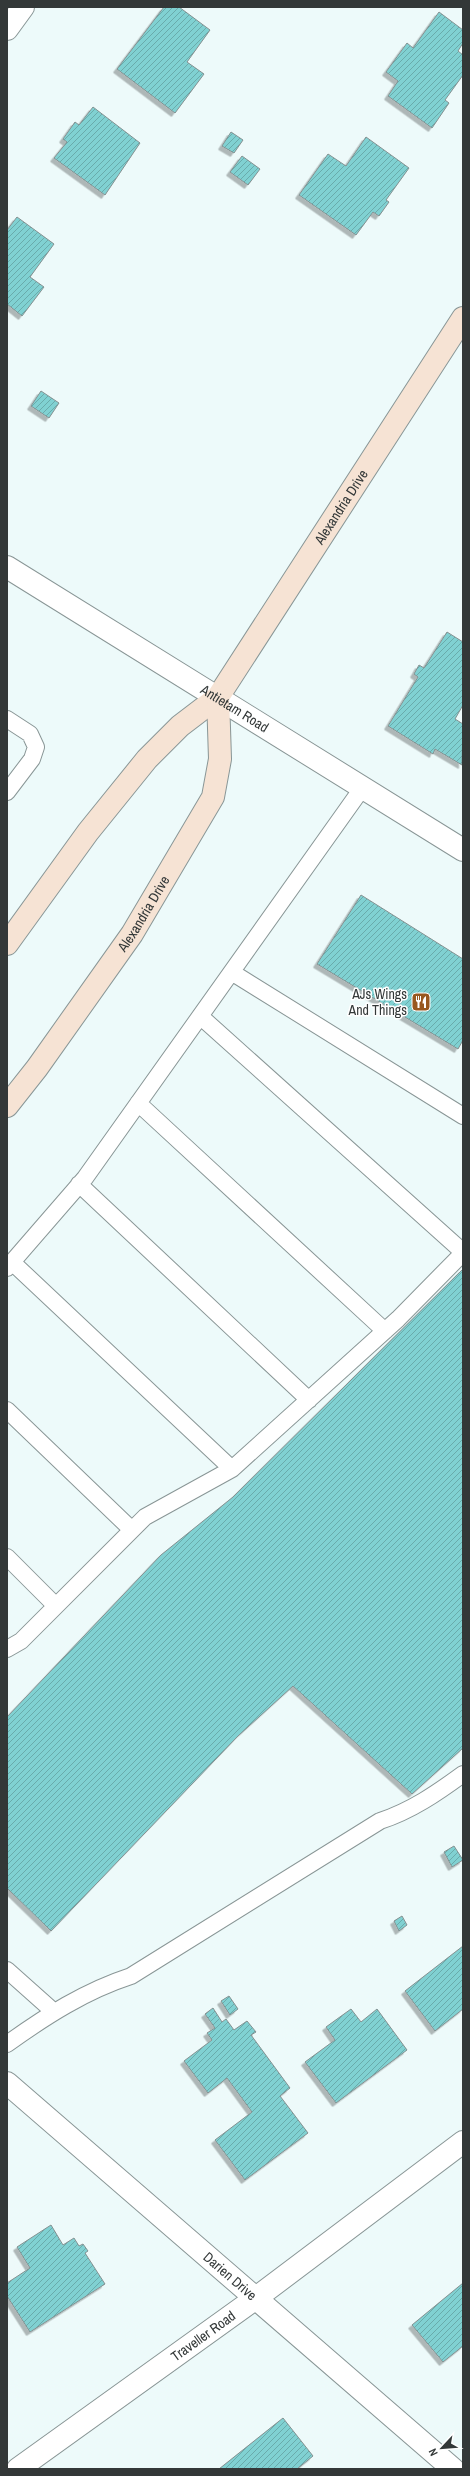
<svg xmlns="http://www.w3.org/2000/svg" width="470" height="2476" viewBox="0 0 470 2476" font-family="'Archivo Narrow',sans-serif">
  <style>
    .building { fill: url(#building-hatch); stroke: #849191; filter: url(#shadow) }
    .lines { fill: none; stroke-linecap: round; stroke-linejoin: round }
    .lane-casing { stroke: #899696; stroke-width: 18 }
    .street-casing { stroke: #899696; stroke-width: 24 }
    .secondary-casing { stroke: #899696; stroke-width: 24 }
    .lane { stroke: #fff; stroke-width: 16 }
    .street { stroke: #fff; stroke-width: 22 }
    .secondary { stroke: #f6e3d4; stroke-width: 22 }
    .labels { text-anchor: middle; stroke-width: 3; stroke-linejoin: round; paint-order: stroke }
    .street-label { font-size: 14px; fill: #333838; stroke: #fff }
    .poi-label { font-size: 14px; fill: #333838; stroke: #fff; text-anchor: end }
  </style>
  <defs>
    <pattern id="building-hatch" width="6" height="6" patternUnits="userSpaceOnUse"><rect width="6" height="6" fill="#80d1d2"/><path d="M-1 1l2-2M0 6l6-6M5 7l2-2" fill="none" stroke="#69abab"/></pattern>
    <filter id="shadow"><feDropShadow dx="-3.5" dy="3.5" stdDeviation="0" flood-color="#0004"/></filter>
  </defs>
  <rect width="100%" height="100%" fill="#edfafa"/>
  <path class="building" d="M164 7H179L210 30 187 62 204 74 175 113 117 69Z
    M439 12 463 30V43L458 51 463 55V75L445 100 449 103 432 128 388 96 398 81 386 72 407 43 413 48Z
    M93 107 140 143 105 195 54 158 67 142 63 139 75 122 79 125Z
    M231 132 243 140 234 153 222 146Z
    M366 137 409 168 386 200 389 202 379 216 373 212 356 235 299 195 328 154 346 166Z
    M242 156 260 169 248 185 230 172Z
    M17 217 54 244 30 277 44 287 22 316 7 304V230Z
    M41 391 59 403 49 418 31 406Z
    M447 632 463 642V705L455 719 463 724 462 765 435 749 433 754 388 726 418 677 414 674 419 665 424 668Z
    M361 895 463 959V1040L458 1049 317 964Z
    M463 1269V1748L412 1794 293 1686 238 1736 51 1931 7 1888V1717L161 1555 233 1497Z
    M454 1846 463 1860 452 1867 444 1852Z
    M402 1916 407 1925 399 1931 394 1921Z
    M463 1946V2009L435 2031 405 1991Z
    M229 1996 238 2009 230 2015 221 2001Z
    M213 2008 222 2022 226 2019 234 2030 247 2021 256 2032 251 2035 290 2088 280 2096 308 2133 245 2180 215 2140 252 2112 227 2078 208 2093 184 2061 212 2040 207 2033 215 2028 205 2014Z
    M351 2009 361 2022 377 2009 407 2050 336 2103 305 2062 335 2040 326 2027Z
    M51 2225 63 2245 74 2238 79 2246 83 2244 88 2251 85 2253 105 2284 30 2332 7 2296V2283L30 2268 17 2247Z
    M463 2283V2346L443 2362 412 2325Z
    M283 2418 313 2456 297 2469H219Z"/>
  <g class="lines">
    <defs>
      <path id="lane" d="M7 719 30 734 36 747 32 759 7 792
        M233 973 463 1116
        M200 1016 463 1252
        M138 1103 385 1331
        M79 1184 309 1400
        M12 1262 232 1469
        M7 1268 85 1178 363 787
        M7 1410 132 1530
        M7 1557 56 1606
        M7 1649 21 1641 145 1517 232 1469 398 1319 463 1253
        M7 1970 53 2011
        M7 2044C46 2016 85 1991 131 1976L380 1821C411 1811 437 1793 463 1774"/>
      <g id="street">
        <path d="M7 29 23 7"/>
        <path id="s1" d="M7 567 463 850"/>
        <path id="s2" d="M7 2083 453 2469"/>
        <path id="s3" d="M18 2469 256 2298 463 2142"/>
      </g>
      <g id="secondary">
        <path id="s4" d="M7 944 88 832 147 759 180 726 218 697 463 318"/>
        <path id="s5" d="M7 1106 37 1068 132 934 213 797 220 759 218 697"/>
      </g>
    </defs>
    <use href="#lane" class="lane-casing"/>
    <use href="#street" class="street-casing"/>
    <use href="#secondary" class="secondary-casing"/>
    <use href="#lane" class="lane"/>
    <use href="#street" class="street"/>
    <use href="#secondary" class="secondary"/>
  </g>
  <defs>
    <symbol id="restaurant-square" viewBox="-11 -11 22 22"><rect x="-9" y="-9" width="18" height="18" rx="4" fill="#985820" stroke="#fff"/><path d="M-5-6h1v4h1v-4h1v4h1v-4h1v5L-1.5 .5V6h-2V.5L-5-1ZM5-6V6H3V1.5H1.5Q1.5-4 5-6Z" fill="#fff"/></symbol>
  </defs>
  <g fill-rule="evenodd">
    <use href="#restaurant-square" x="410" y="991" width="22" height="22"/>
  </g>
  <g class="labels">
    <g class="street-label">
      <text dy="5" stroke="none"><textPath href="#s4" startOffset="553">Alexandria Drive</textPath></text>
      <text dy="5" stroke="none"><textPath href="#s1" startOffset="268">Antietam Road</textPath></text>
      <text dy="5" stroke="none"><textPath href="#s5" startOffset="236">Alexandria Drive</textPath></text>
      <text dy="5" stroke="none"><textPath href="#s2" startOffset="295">Darien Drive</textPath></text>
      <text dy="5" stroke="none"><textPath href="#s3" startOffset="228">Traveller Road</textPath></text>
    </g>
    <g class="poi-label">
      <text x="407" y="999">AJs Wings<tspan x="407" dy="16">And Things</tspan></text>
    </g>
  </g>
  <rect width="470" height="2476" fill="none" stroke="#333838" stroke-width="16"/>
  <g transform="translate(442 2448) rotate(244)" stroke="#ffffff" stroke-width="3" paint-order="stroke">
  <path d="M0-3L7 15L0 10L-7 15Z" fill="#333838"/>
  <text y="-6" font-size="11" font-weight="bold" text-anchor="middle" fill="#333838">N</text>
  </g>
</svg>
